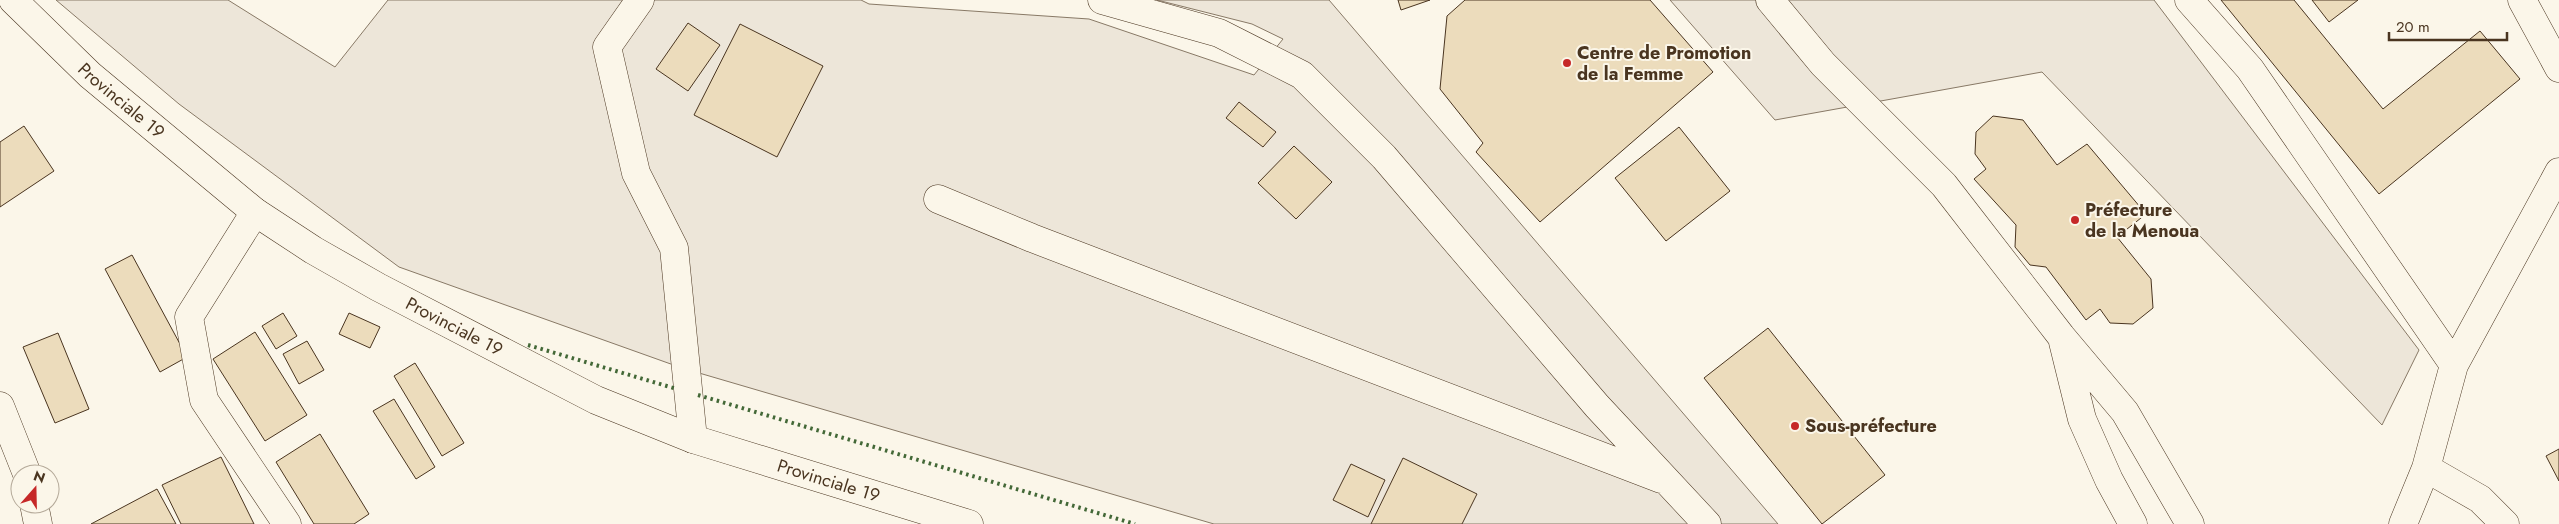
<svg xmlns="http://www.w3.org/2000/svg" width="2559" height="524" viewBox="0 0 2559 524" font-family="Jost,sans-serif">
  <style>
    .green { fill: #ede6d9; stroke: #887966 }
    .building { fill: #ecdcbc; stroke: #4a3520 }
    .lines { fill: none; stroke-linecap: round; stroke-linejoin: round }
    .street-casing { stroke: #4a3520; stroke-width: 29 }
    .secondary-casing { stroke: #4a3520; stroke-width: 29 }
    .primary-casing { stroke: #4a3520; stroke-width: 29 }
    .street { stroke: #fbf6e9; stroke-width: 28 }
    .secondary { stroke: #fbf6e9; stroke-width: 28 }
    .primary { stroke: #fbf6e9; stroke-width: 28 }
    .hedge { stroke: #436837; stroke-width: 4; stroke-dasharray: 2.5 4; stroke-linecap: butt }
    .poi-dot { fill: #c62828; stroke: #fbf6e9; stroke-width: 2 }
    .labels { text-anchor: middle; stroke-width: 4; stroke-linejoin: round; paint-order: stroke }
    .poi-label { font-size: 18px; font-weight: bold; fill: #4a3520; stroke: #fbf6e9; text-anchor: start }
    .street-label { font-size: 18px; fill: #4a3520; stroke: #fbf6e9 }
  </style>
  <rect width="100%" height="100%" fill="#fbf6e9"/>
  <path class="green" d="M56 0H228L335 67 388 0H861L869 4 1089 19 1254 75 1283 39 1252 24 1157 0H1329L1778 524H1214L682 368 399 267 179 104Z
    M1670 0H2154L2419 350 2382 425 2042 72 1775 120Z"/>
  <path class="building" d="M1398 0H1430L1401 10Z
    M1465 0H1650L1713 72 1540 222 1476 152 1483 143 1440 89 1447 16Z
    M2221 0H2294L2383 109 2480 31 2520 79 2379 194Z
    M2312 0H2358L2329 22Z
    M688 23 720 45 688 91 656 69Z
    M740 24 823 66 777 157 694 115Z
    M1239 102 1276 132 1263 147 1226 118Z
    M1993 116 2023 120 2057 165 2087 144 2146 214 2117 237 2151 279 2153 308 2133 324 2110 323 2100 309 2086 320 2046 267 2030 265 2015 247 2016 225 1974 179 1986 169 1975 154 1976 132Z
    M24 126 54 171 0 207V142Z
    M1679 127 1730 191 1666 241 1615 178Z
    M1294 146 1332 182 1296 219 1258 183Z
    M132 255 187 357 160 372 105 269Z
    M283 313 297 336 276 349 262 326Z
    M349 313 380 327 370 348 339 334Z
    M1768 328 1885 475 1822 524 1704 378Z
    M255 332 307 415 265 441 213 359Z
    M58 333 89 409 55 423 23 347Z
    M307 341 324 370 299 384 283 354Z
    M415 363 464 443 442 456 394 376Z
    M394 399 435 467 416 479 373 411Z
    M320 434 369 514 354 524H314L276 462Z
    M2559 449V481L2546 456Z
    M221 457 254 524H181L162 485Z
    M1403 458 1477 494 1462 524H1371Z
    M1351 464 1385 480 1368 517 1333 500Z
    M157 489 176 524H91Z"/>
  <g class="lines">
    <defs>
      <path id="street" d="M640 0 607 47 636 173 674 248 693 439
        M1102 0 1219 33 1302 75 1384 157 1597 406 1707 524
        M1770 0 1823 64 1944 185 2061 336 2125 412 2190 524
        M2189 0 2250 69 2454 365
        M2522 0 2559 68
        M938 199 1032 238 1661 479
        M255 212 189 317 204 400 287 524
        M2063 342 2082 419 2109 480 2133 524
        M2426 468 2480 499 2505 524
        M2403 524 2426 468 2454 365 2559 172"/>
      <path id="secondary" d="M0 406 27 474
        M34 504 38 524"/>
      <g id="primary">
        <path id="s1" d="M13 0 90 75 255 212 313 250 378 287 596 400 693 439 969 524"/>
      </g>
    </defs>
    <use href="#street" class="street-casing"/>
    <use href="#secondary" class="secondary-casing"/>
    <use href="#primary" class="primary-casing"/>
    <use href="#street" class="street"/>
    <use href="#secondary" class="secondary"/>
    <use href="#primary" class="primary"/>
    <path class="hedge" d="M528 345 677 389
      M698 395 1135 524"/>
  </g>
  <g class="poi-dot">
    <circle cx="1567" cy="63" r="5"/>
    <circle cx="2075" cy="220" r="5"/>
    <circle cx="1795" cy="426" r="5"/>
  </g>
  <g class="labels">
    <g class="poi-label">
      <text x="1577" y="59">Centre de Promotion<tspan x="1577" dy="21">de la Femme</tspan></text>
      <text x="2085" y="216">Préfecture<tspan x="2085" dy="21">de la Menoua</tspan></text>
      <text x="1805" y="432">Sous-préfecture</text>
    </g>
    <g class="street-label">
      <text dy="6" stroke="none"><textPath href="#s1" startOffset="148">Provinciale 19</textPath></text>
      <text dy="6" stroke="none"><textPath href="#s1" startOffset="552">Provinciale 19</textPath></text>
      <text dy="6" stroke="none"><textPath href="#s1" startOffset="958">Provinciale 19</textPath></text>
    </g>
  </g>
  <g transform="translate(35 489) rotate(20)"><circle r="24" fill="#fbf6e9" stroke="#b4a999"/>
  <path d="M0-4L9 19L0 12L-9 19Z" fill="#c62828"/>
  <text y="-8" font-size="14" font-weight="bold" text-anchor="middle" fill="#4a3520">N</text>
  </g>
  <path d="M2389 32v8h118v-8" fill="none" stroke="#4a3520" stroke-width="2.5"/>
  <text x="2396" y="32" font-size="15" fill="#4a3520" stroke="#fbf6e9" stroke-width="4" paint-order="stroke">20 m</text>
</svg>
